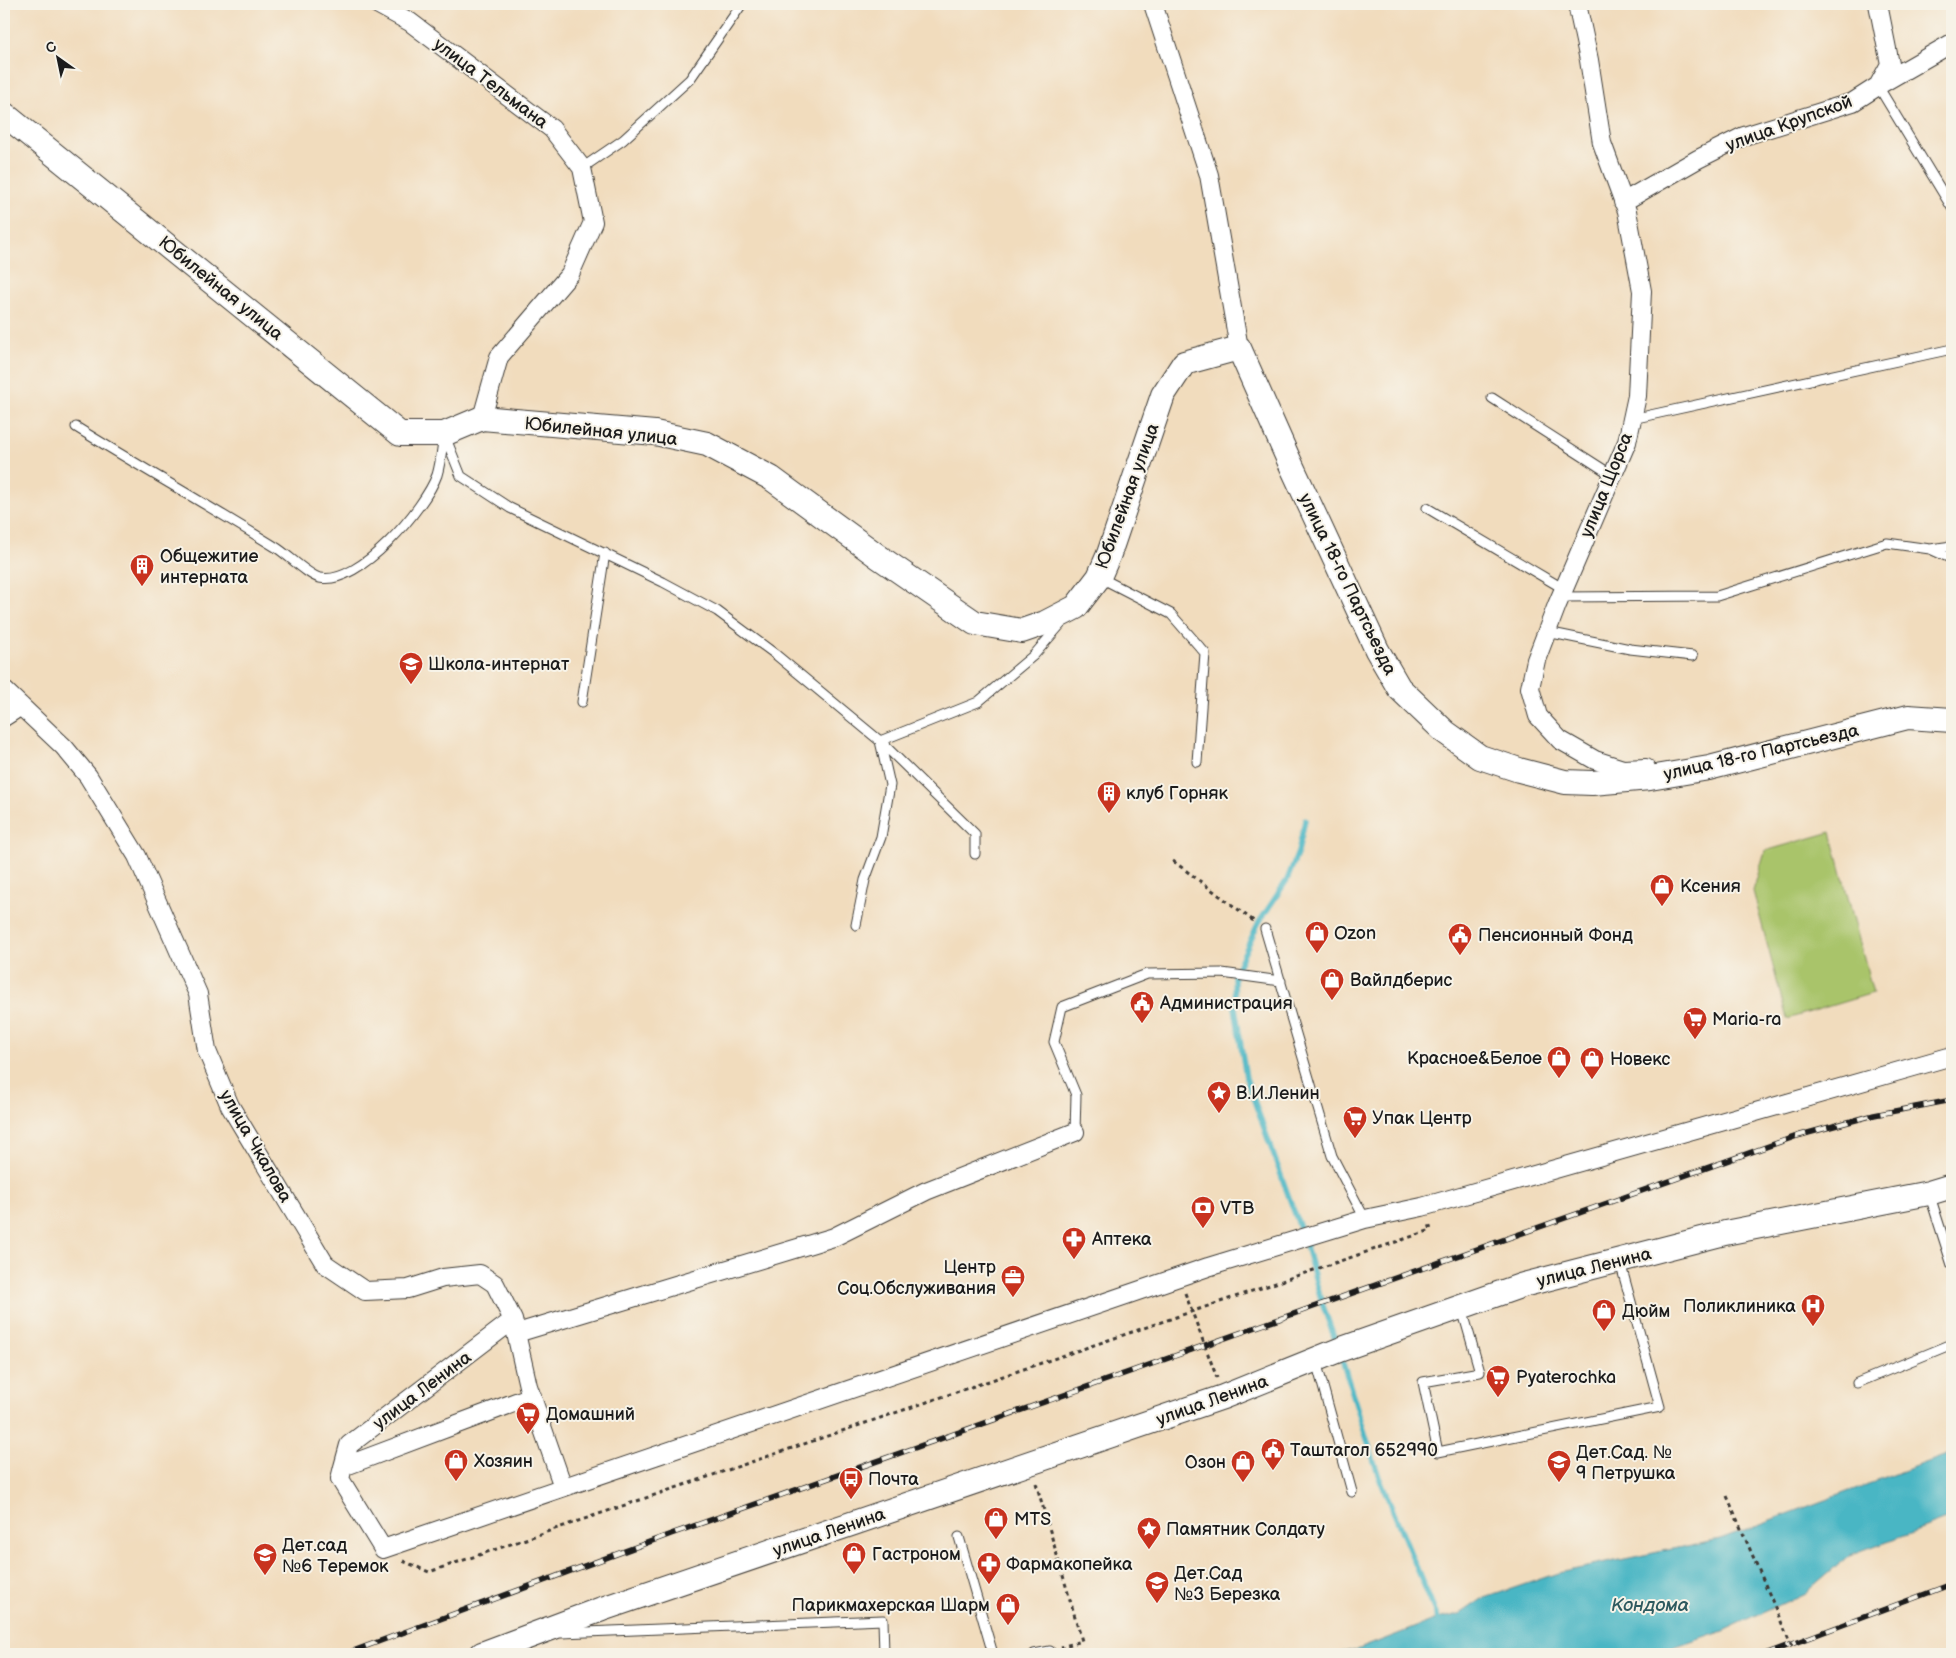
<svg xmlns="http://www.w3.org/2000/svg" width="1956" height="1658" viewBox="0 0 1956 1658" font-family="'Balsamiq Sans',sans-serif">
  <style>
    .green { fill: #a9c46a; stroke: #627043 }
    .water { fill: #49b6c4; stroke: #326970 }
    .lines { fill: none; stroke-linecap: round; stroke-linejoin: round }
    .stream { stroke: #49b6c4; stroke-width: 5.5 }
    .lane-casing { stroke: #3c3934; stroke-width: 11 }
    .street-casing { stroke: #3c3934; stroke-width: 20 }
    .secondary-casing { stroke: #3c3934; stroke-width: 26 }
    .path { stroke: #3c3934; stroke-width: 3; stroke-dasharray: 4 4; stroke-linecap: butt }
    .lane { stroke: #fff; stroke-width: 9 }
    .street { stroke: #fff; stroke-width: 18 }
    .secondary { stroke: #fff; stroke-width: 24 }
    .rail-casing { stroke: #1c1c1c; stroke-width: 5.5 }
    .rail { stroke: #f7f3e8; stroke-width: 4; stroke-dasharray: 11; stroke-linecap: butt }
    .path-bridge { stroke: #3c3934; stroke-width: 3; stroke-dasharray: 4 4; stroke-linecap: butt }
    .labels { text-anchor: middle; stroke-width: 4; stroke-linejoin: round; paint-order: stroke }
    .street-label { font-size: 18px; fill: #1c1c1c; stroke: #f7f3e8 }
    .poi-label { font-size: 18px; fill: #1c1c1c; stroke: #f7f3e8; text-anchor: start }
    .water-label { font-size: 19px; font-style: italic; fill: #2e5a5f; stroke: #f7f3e8 }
  </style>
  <rect width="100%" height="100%" fill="#f7f3e8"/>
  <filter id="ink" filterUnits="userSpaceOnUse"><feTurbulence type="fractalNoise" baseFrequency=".02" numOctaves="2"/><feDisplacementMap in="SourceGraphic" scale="10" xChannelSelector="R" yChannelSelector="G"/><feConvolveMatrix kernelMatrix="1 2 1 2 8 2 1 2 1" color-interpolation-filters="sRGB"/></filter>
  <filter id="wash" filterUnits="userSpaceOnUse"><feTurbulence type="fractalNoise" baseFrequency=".0096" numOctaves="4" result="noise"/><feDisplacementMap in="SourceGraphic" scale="20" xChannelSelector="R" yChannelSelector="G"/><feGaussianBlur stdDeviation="1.12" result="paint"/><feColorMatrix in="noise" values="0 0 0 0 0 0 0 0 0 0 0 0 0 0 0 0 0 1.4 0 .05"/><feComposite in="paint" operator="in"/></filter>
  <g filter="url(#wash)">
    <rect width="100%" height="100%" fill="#f1dcbd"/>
    <path class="green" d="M1831 832 1873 993 1787 1019 1753 891 1765 851Z"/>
    <path class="water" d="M1952 1453V1518L1847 1557 1805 1593 1724 1631 1655 1654H1332L1359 1649 1434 1620 1460 1614 1482 1599 1558 1573 1720 1539Z"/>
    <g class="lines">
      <path class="stream" d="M1305 820 1298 852 1287 880 1258 924 1234 975 1235 1007 1246 1078 1304 1239 1322 1303 1337 1345
        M1340 1354 1379 1477 1441 1626"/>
    </g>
  </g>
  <g filter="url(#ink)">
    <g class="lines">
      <defs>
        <path id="lane" d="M1878 86 1952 208
          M582 168 623 140 690 79 742 4
          M1492 398 1612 475
          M1632 419 1952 349
          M76 427C142 468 211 507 277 548 288 555 309 576 320 578 359 586 425 508 437 475 441 462 442 447 444 434
          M445 436 461 476 510 508 663 582 717 611 775 654 880 741 975 834V854
          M1427 508 1564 589
          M1930 549 1952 546
          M1099 577 1171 614 1205 653 1197 762
          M1560 597 1717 596 1887 543 1930 549 1952 559
          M1547 632 1630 649 1693 656
          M582 702 605 553
          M856 925 865 880 881 837 890 785 880 741 978 702 1034 655 1061 624
          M1265 929 1332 1156 1365 1219
          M1075 1132 1076 1095 1054 1042 1062 1007 1147 974 1222 973 1281 981
          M1929 1193 1952 1265
          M1462 1309 1480 1372 1423 1382 1438 1452 1660 1407 1620 1262
          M1316 1361 1352 1492
          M1857 1383 1952 1344
          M959 1537 993 1654
          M562 1633 883 1620 884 1654
          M1034 1654 1050 1651"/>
        <path id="street" d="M377 4 410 22 552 129 582 168 593 222 570 274 499 357 482 418
          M1153 4 1209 175 1239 348
          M1577 4 1589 60 1602 143 1627 211 1642 291 1637 396 1627 442 1557 605 1536 660 1530 688 1538 716 1560 740 1595 760 1623 769 1646 768
          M1879 85 1952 43
          M1623 202 1698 159 1744 136 1853 102 1878 86 1890 64 1878 4
          M4 690 64 747 88 776 137 856 198 994 207 1051 230 1106 325 1264 365 1291 408 1289 443 1278 480 1274 495 1284 513 1320 528 1386 563 1487
          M4 717 21 706
          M517 1333 834 1237 926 1191 1075 1132
          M532 1396 343 1467 340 1479 383 1549 1208 1267 1365 1219 1422 1207 1952 1056
          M343 1467 349 1445 513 1320"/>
        <path id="secondary" d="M4 114 400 434H444L482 418 655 433 707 444 771 478 879 557 975 623 1022 631 1045 623 1076 607 1099 577 1109 554 1163 395 1184 363 1239 348 1287 456 1377 650 1399 688 1445 732 1480 757 1519 770 1565 782 1592 783 1650 778 1709 768 1908 717 1952 720
          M482 1654 602 1609 1223 1397 1339 1350 1523 1285 1725 1233 1929 1193 1952 1186"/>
      </defs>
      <use href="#lane" class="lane-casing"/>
      <use href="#street" class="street-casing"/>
      <use href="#secondary" class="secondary-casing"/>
      <path class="path" d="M1173 861 1255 922
        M1185 1293 1217 1378
        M1036 1483 1082 1641 1061 1647
        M403 1561 429 1572 1431 1230 1429 1224"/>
      <use href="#lane" class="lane"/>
      <use href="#street" class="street"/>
      <use href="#secondary" class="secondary"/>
      <defs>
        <path id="rail" d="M345 1654 671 1534 1797 1136 1874 1115 1952 1100
          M1765 1654 1952 1584"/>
      </defs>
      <use href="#rail" class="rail-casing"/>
      <use href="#rail" class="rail"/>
      <path class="path-bridge" d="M1727 1496 1795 1654"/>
    </g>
  </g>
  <defs>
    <symbol id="building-pin" viewBox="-11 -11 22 30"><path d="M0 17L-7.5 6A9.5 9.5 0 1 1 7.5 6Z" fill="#c8321e" stroke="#f7f3e8"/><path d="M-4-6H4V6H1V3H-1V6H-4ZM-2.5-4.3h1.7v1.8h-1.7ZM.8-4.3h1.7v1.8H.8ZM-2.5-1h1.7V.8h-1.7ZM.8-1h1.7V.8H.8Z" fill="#fff"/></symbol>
    <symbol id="school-pin" viewBox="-11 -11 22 30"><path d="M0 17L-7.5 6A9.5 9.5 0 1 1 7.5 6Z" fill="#c8321e" stroke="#f7f3e8"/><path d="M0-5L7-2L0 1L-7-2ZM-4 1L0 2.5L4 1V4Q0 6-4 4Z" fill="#fff"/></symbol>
    <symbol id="shop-pin" viewBox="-11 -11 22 30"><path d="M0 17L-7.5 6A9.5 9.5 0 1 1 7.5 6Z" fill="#c8321e" stroke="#f7f3e8"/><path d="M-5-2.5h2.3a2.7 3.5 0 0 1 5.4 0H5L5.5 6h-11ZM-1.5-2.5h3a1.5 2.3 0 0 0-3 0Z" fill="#fff"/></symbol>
    <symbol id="civic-pin" viewBox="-11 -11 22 30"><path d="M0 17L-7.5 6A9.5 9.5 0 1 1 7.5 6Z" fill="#c8321e" stroke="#f7f3e8"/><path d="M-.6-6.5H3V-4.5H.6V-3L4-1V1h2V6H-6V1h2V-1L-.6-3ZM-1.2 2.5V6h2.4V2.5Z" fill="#fff"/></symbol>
    <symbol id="supermarket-pin" viewBox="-11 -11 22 30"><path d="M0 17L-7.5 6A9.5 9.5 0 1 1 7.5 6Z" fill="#c8321e" stroke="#f7f3e8"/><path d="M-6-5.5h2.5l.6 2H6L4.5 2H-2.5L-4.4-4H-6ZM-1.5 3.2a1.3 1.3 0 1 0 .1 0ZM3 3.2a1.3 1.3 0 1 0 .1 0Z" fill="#fff"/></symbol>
    <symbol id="sight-pin" viewBox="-11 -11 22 30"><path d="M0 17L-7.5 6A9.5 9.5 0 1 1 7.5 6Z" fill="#c8321e" stroke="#f7f3e8"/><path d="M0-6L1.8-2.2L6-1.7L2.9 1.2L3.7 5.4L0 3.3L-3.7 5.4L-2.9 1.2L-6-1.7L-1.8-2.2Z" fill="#fff"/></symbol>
    <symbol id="bank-pin" viewBox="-11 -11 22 30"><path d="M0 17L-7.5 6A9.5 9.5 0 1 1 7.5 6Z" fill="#c8321e" stroke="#f7f3e8"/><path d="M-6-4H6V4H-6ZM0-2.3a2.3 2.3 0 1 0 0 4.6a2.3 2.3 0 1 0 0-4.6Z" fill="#fff"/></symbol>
    <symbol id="pharmacy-pin" viewBox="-11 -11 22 30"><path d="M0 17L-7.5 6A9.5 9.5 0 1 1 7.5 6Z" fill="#c8321e" stroke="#f7f3e8"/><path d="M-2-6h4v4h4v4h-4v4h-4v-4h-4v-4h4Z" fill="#fff"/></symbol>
    <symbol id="office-pin" viewBox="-11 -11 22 30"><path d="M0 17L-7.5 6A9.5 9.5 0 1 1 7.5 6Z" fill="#c8321e" stroke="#f7f3e8"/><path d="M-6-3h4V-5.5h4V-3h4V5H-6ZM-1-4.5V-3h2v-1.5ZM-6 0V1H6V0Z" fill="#fff"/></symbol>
    <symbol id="hospital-pin" viewBox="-11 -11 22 30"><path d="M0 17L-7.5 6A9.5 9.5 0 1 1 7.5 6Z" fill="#c8321e" stroke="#f7f3e8"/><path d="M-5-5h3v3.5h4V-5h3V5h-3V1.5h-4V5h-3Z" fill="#fff"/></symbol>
    <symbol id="bus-pin" viewBox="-11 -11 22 30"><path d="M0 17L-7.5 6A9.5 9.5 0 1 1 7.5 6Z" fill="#c8321e" stroke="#f7f3e8"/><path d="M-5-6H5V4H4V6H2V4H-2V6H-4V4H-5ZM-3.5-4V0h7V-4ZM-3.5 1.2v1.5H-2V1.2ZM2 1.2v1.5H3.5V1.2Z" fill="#fff"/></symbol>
  </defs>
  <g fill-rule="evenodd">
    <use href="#building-pin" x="128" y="552" width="28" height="38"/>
    <use href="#school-pin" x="397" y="650" width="28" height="38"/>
    <use href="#building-pin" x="1095" y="779" width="28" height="38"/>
    <use href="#shop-pin" x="1648" y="872" width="28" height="38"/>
    <use href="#shop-pin" x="1303" y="919" width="28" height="38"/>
    <use href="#civic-pin" x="1446" y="921" width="28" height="38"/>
    <use href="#shop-pin" x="1318" y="966" width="28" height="38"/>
    <use href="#civic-pin" x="1128" y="989" width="28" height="38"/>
    <use href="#supermarket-pin" x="1681" y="1005" width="28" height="38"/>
    <use href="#shop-pin" x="1545" y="1044" width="28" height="38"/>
    <use href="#shop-pin" x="1578" y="1045" width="28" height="38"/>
    <use href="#sight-pin" x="1205" y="1079" width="28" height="38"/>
    <use href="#supermarket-pin" x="1341" y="1104" width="28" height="38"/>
    <use href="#bank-pin" x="1189" y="1194" width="28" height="38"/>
    <use href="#pharmacy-pin" x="1060" y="1225" width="28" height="38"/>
    <use href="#office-pin" x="999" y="1263" width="28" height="38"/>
    <use href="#hospital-pin" x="1799" y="1292" width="28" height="38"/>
    <use href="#shop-pin" x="1590" y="1297" width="28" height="38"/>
    <use href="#supermarket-pin" x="1484" y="1363" width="28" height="38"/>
    <use href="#supermarket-pin" x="514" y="1400" width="28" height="38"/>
    <use href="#civic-pin" x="1259" y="1436" width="28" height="38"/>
    <use href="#shop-pin" x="442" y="1447" width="28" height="38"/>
    <use href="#shop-pin" x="1229" y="1448" width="28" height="38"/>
    <use href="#school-pin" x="1545" y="1448" width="28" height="38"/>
    <use href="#bus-pin" x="837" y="1465" width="28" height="38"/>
    <use href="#shop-pin" x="982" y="1505" width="28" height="38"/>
    <use href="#sight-pin" x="1135" y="1515" width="28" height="38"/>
    <use href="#shop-pin" x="840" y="1540" width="28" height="38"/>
    <use href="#school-pin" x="251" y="1541" width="28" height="38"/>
    <use href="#pharmacy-pin" x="975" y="1550" width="28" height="38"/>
    <use href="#school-pin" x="1143" y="1569" width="28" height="38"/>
    <use href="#shop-pin" x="994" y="1591" width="28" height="38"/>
  </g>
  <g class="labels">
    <g class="street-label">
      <text transform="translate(491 83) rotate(37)" y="6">улица Тельмана</text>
      <text transform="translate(1789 123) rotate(-20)" y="6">улица Крупской</text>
      <text transform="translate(221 288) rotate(39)" y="6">Юбилейная улица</text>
      <text transform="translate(601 431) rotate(6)" y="6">Юбилейная улица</text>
      <text transform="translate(1606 485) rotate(-68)" y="6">улица Щорса</text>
      <text transform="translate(1127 496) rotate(-70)" y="6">Юбилейная улица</text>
      <text transform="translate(1348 584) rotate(64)" y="6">улица 18-го Партсьезда</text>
      <text transform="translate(1761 752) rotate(-13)" y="6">улица 18-го Партсьезда</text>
      <text transform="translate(256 1146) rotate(60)" y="6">улица Чкалова</text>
      <text transform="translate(1594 1267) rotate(-14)" y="6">улица Ленина</text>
      <text transform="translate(422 1390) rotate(-37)" y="6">улица Ленина</text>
      <text transform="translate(1212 1400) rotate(-20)" y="6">улица Ленина</text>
      <text transform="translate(829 1532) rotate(-19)" y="6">улица Ленина</text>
    </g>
    <g class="poi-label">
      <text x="160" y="562">Общежитие<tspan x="160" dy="21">интерната</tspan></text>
      <text x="428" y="670">Школа-интернат</text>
      <text x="1126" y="799">клуб Горняк</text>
      <text x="1680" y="892">Ксения</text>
      <text x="1334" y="939">Ozon</text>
      <text x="1478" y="941">Пенсионный Фонд</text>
      <text x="1350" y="986">Вайлдберис</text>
      <text x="1160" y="1009">Администрация</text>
      <text x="1712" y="1025">Maria-ra</text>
      <text x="1542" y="1064" text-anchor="end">Красное&amp;Белое</text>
      <text x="1610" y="1065">Новекс</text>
      <text x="1236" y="1099">В.И.Ленин</text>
      <text x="1372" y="1124">Упак Центр</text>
      <text x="1220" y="1214">VTB</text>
      <text x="1092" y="1245">Аптека</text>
      <text x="996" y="1273" text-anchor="end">Центр<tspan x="996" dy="21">Соц.Обслуживания</tspan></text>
      <text x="1796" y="1312" text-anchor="end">Поликлиника</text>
      <text x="1622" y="1317">Дюйм</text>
      <text x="1516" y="1383">Pyaterochka</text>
      <text x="546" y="1420">Домашний</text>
      <text x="1290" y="1456">Таштагол 652990</text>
      <text x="1576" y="1458">Дет.Сад. №<tspan x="1576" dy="21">9 Петрушка</tspan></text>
      <text x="474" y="1467">Хозяин</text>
      <text x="1226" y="1468" text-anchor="end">Озон</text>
      <text x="868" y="1485">Почта</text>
      <text x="1014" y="1525">MTS</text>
      <text x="1166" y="1535">Памятник Солдату</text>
      <text x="282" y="1551">Дет.сад<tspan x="282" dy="21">№6 Теремок</tspan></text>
      <text x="872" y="1560">Гастроном</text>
      <text x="1006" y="1570">Фармакопейка</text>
      <text x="1174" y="1579">Дет.Сад<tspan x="1174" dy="21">№3 Березка</tspan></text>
      <text x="990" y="1611" text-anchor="end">Парикмахерская Шарм</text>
    </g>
    <g class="water-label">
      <text x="1650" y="1611">Кондома</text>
    </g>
  </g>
  <rect width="1956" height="1658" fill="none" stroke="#f7f3e8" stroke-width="20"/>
  <g transform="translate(58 58) rotate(327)" stroke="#f7f3e8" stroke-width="4" paint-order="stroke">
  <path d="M0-4L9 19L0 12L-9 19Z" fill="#1c1c1c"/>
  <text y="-8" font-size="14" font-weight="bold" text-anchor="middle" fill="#1c1c1c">С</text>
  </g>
</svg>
